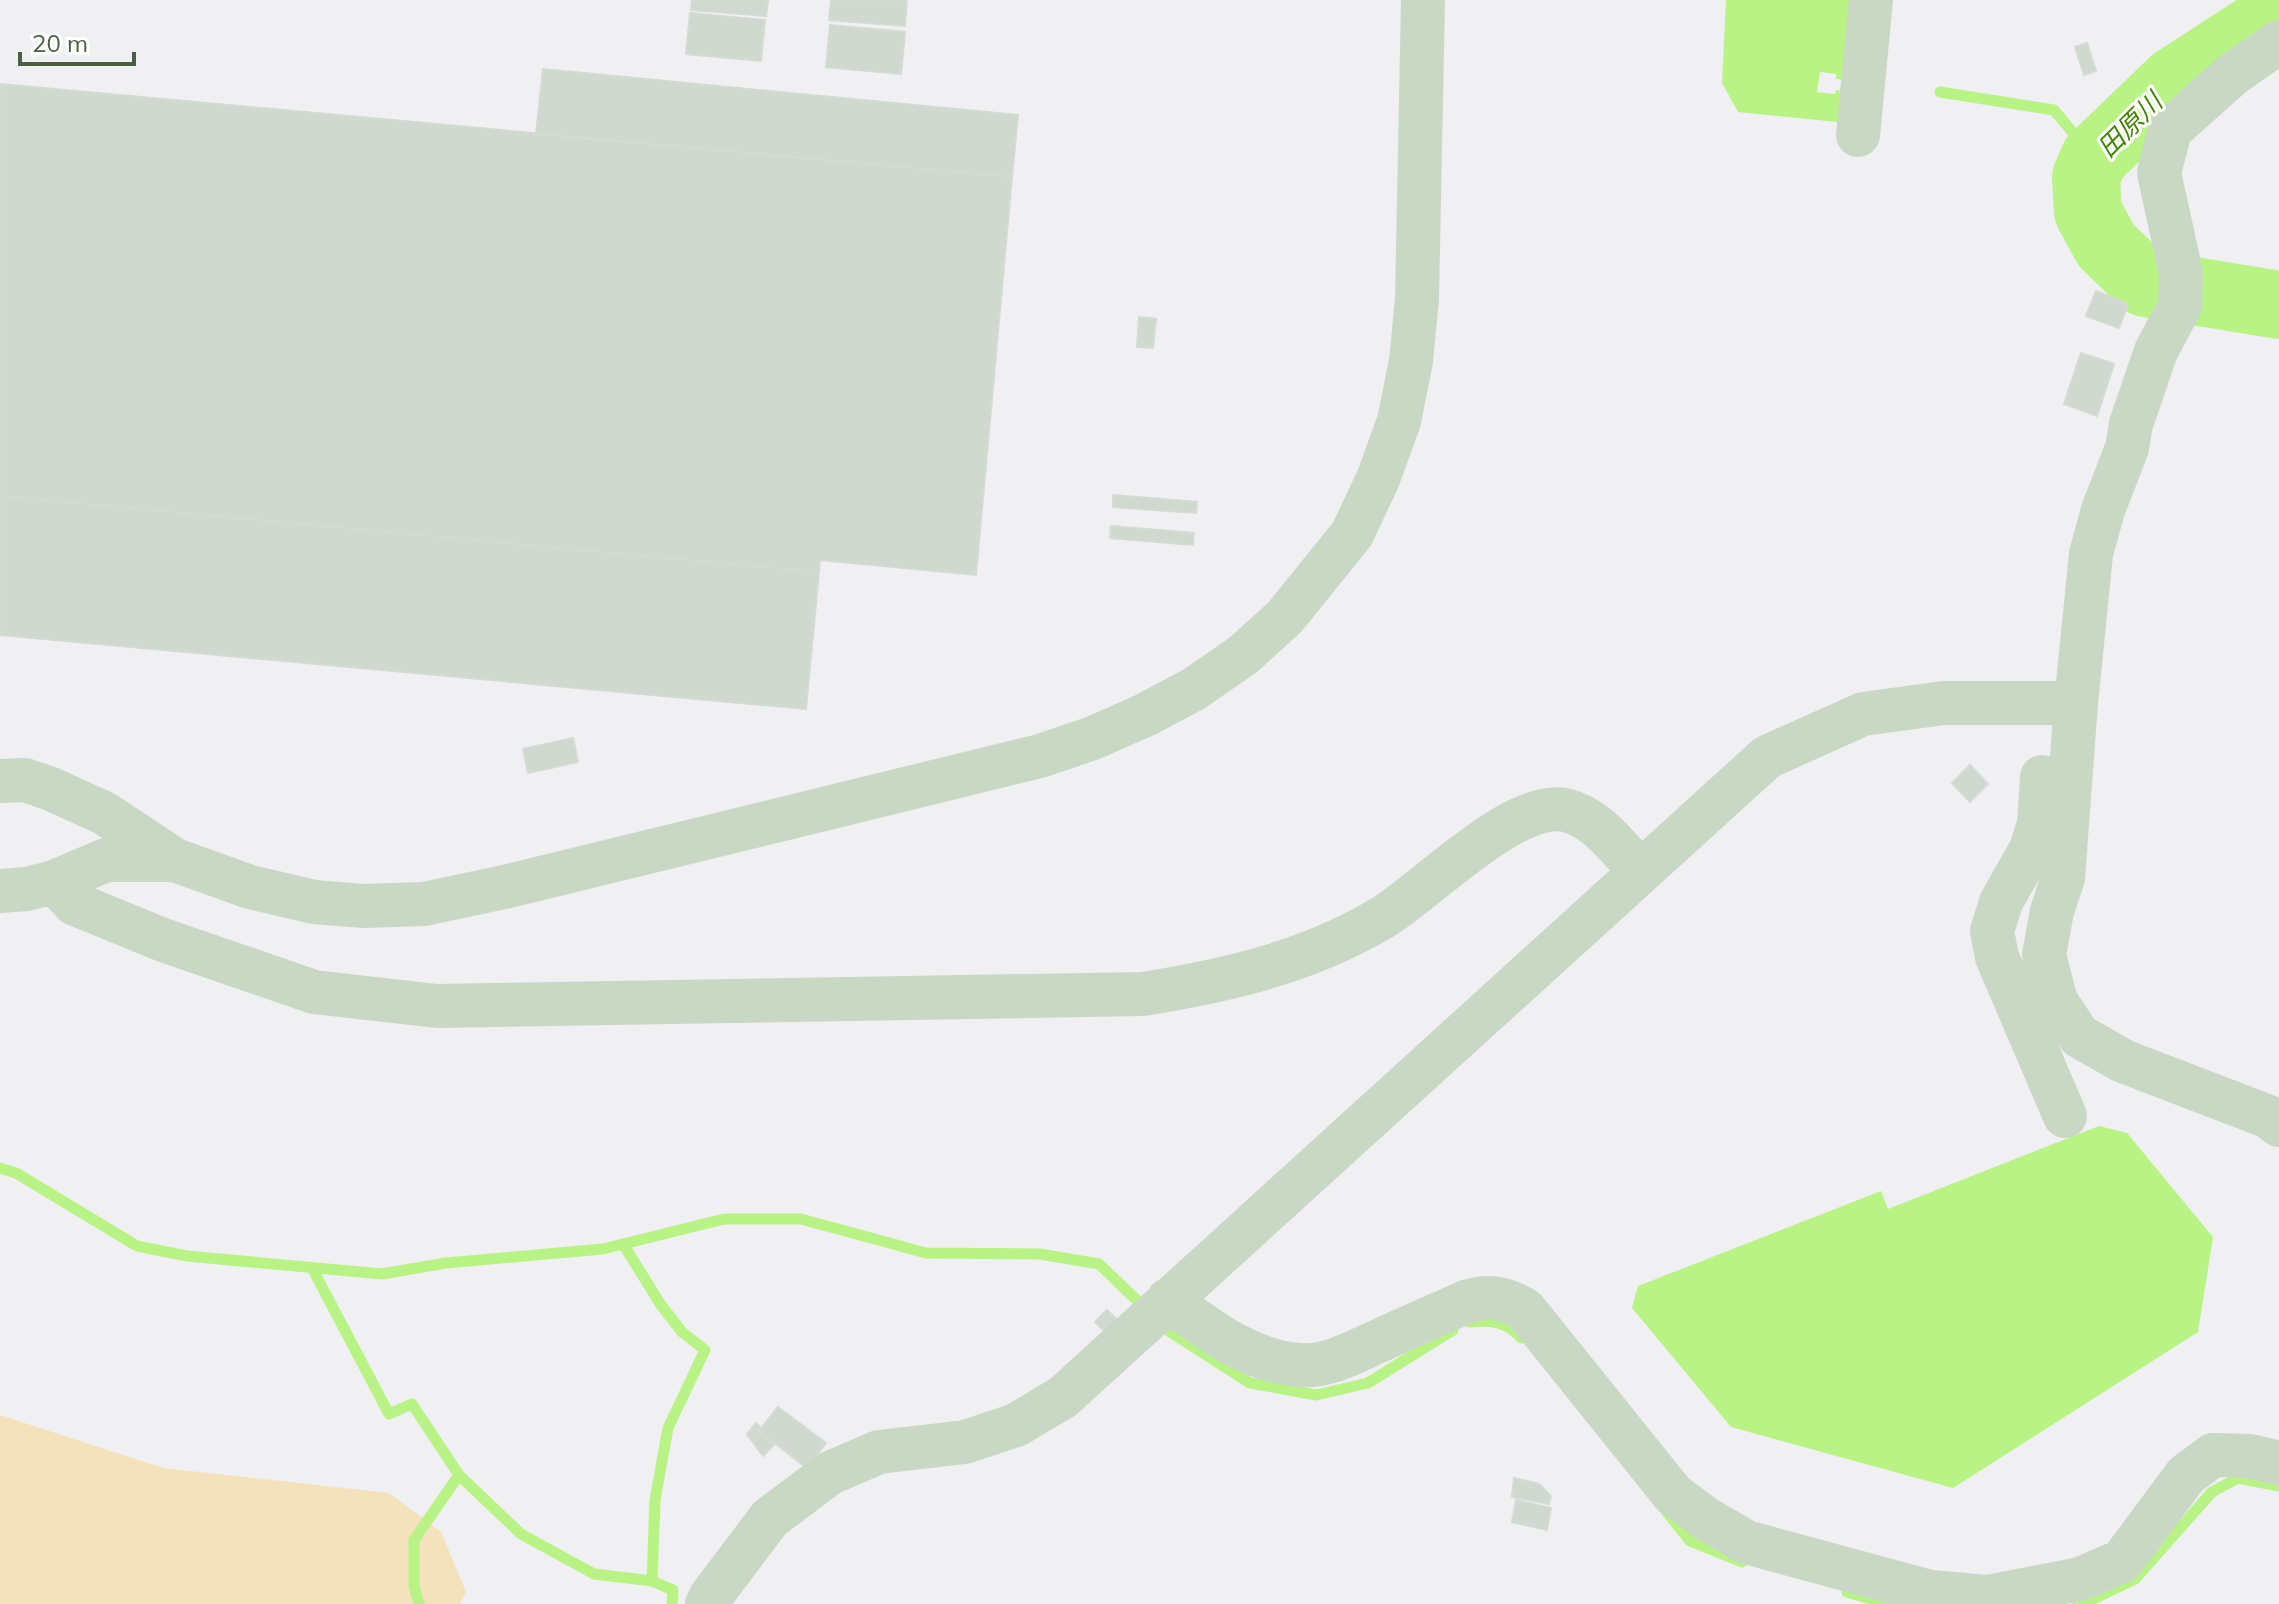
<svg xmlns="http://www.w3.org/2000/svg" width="2279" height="1604" viewBox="0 0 2279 1604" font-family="Mulish,'Noto Sans JP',sans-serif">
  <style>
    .green { fill: #f3e2bb }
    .water { fill: #b9f385 }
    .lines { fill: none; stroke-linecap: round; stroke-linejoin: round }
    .stream { stroke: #b9f385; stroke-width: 11 }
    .river { stroke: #b9f385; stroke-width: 68 }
    .building { fill: #d0d8cf; stroke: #d3dcd3; stroke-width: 2 }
    .minor { stroke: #c9d8c5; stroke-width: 44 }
    .labels { text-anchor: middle; stroke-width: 6; stroke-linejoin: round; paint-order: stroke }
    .water-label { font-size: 26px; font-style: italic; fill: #428506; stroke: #fff }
  </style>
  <rect width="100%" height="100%" fill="#f0eff2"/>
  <path class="green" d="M0 1415 163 1468 389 1493 441 1532 466 1592 459 1604H0Z"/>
  <path class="water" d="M1726 0H1859L1852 80 1836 79V74L1820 72 1817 92 1835 94 1836 90 1850 92 1847 123 1738 112 1722 83Z
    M2099 1126 2127 1133 2213 1237 2198 1332 1953 1488 1731 1427 1632 1308 1638 1286 1881 1191 1888 1209Z"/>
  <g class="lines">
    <path class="stream" d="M1940 92 2054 110 2094 158
      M0 1168 16 1173 137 1246 187 1256 382 1274 446 1263 603 1249 724 1219H801L926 1253 1040 1254 1099 1264 1147 1310
      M623 1244 661 1305 682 1332 705 1350 668 1428 655 1500 652 1581
      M312 1268 389 1414 412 1404 459 1475 521 1534 594 1574 652 1581 673 1590 672 1604
      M1160 1322 1169 1331 1250 1383 1316 1395 1368 1383 1453 1330
      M1469 1322C1490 1320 1507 1321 1521 1338
      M1666 1511 1690 1541 1742 1562
      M1847 1592 1888 1604
      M419 1604 414 1586V1540L459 1475
      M2078 1604 2087 1602 2135 1579 2212 1492 2238 1478 2279 1486"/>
    <path class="river" d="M2279 13 2174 81 2094 158 2086 177 2088 212 2106 245 2145 283 2279 305"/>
  </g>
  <path class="building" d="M692 0H768L766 16 691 10Z
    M831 0H907L905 26 829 20Z
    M690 13 765 20 761 61 686 54Z
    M830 25 905 32 901 74 826 67Z
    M2087 43 2096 71 2084 75 2075 47Z
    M543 69 1018 115 1012 177 536 134Z
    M0 84 1012 177 976 575 820 560 819 572 0 496Z
    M2096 291 2128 304 2119 328 2086 316Z
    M1139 317 1156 319 1153 348 1137 347Z
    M2081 353 2114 364 2097 416 2064 404Z
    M1113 495 1197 502 1196 513 1113 507Z
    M0 496 819 572 806 709 0 635Z
    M1111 526 1194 533 1193 545 1110 538Z
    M573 738 578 762 528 773 523 749Z
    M1970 765 1988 784 1970 802 1952 783Z
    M1107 1310 1124 1326 1112 1338 1095 1322Z
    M778 1407 826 1443 807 1468 759 1431Z
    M756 1423 760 1427 756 1431 774 1445 763 1456 747 1434Z
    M1514 1478 1539 1484 1551 1496 1549 1504 1512 1497Z
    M1516 1500 1551 1508 1547 1530 1512 1522Z"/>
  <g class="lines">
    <path class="minor" d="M2279 42 2233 74 2170 130 2159 173 2181 273 2180 306 2156 351 2131 424 2127 448 2103 510 2091 554 2076 703 2063 878 2052 911 2044 955 2056 1001 2079 1036 2123 1061 2269 1117 2279 1125
      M1858 135 1871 0
      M2042 777 2039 824 2031 849 2001 902 1992 931 1997 957 2065 1116
      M0 781 25 780 51 789 104 813 175 860 250 887 314 902 364 906 424 904 509 886 1040 756 1093 738 1145 715 1194 689 1243 655 1285 617 1352 534 1378 479 1399 421 1411 361 1417 299 1423 0
      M54 882 75 904 163 940 314 992 437 1006 1143 994C1229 980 1309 962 1385 916 1428 889 1514 800 1565 810 1597 817 1619 849 1640 871
      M0 891 27 889 54 882 106 860H175
      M1168 1300C1208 1329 1248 1361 1299 1365 1328 1368 1355 1351 1381 1340 1409 1327 1437 1315 1466 1302 1488 1295 1504 1297 1525 1310L1673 1494 1705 1518 1746 1542 1930 1592 1987 1597 2080 1579 2122 1561 2186 1475 2213 1455 2250 1456 2279 1463
      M707 1604 711 1596 770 1518 830 1473 879 1452 965 1442 1016 1425 1063 1397 1767 757 1863 714 1944 703H2076"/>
  </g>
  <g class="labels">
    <g class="water-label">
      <text transform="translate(2130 125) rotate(-45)" y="9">田原川</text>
    </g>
  </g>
  <path d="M20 52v12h114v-12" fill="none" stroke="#4b5f46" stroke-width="4"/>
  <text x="32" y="52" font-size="24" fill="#4b5f46" stroke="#ffffff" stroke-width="6" paint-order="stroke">20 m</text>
</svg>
